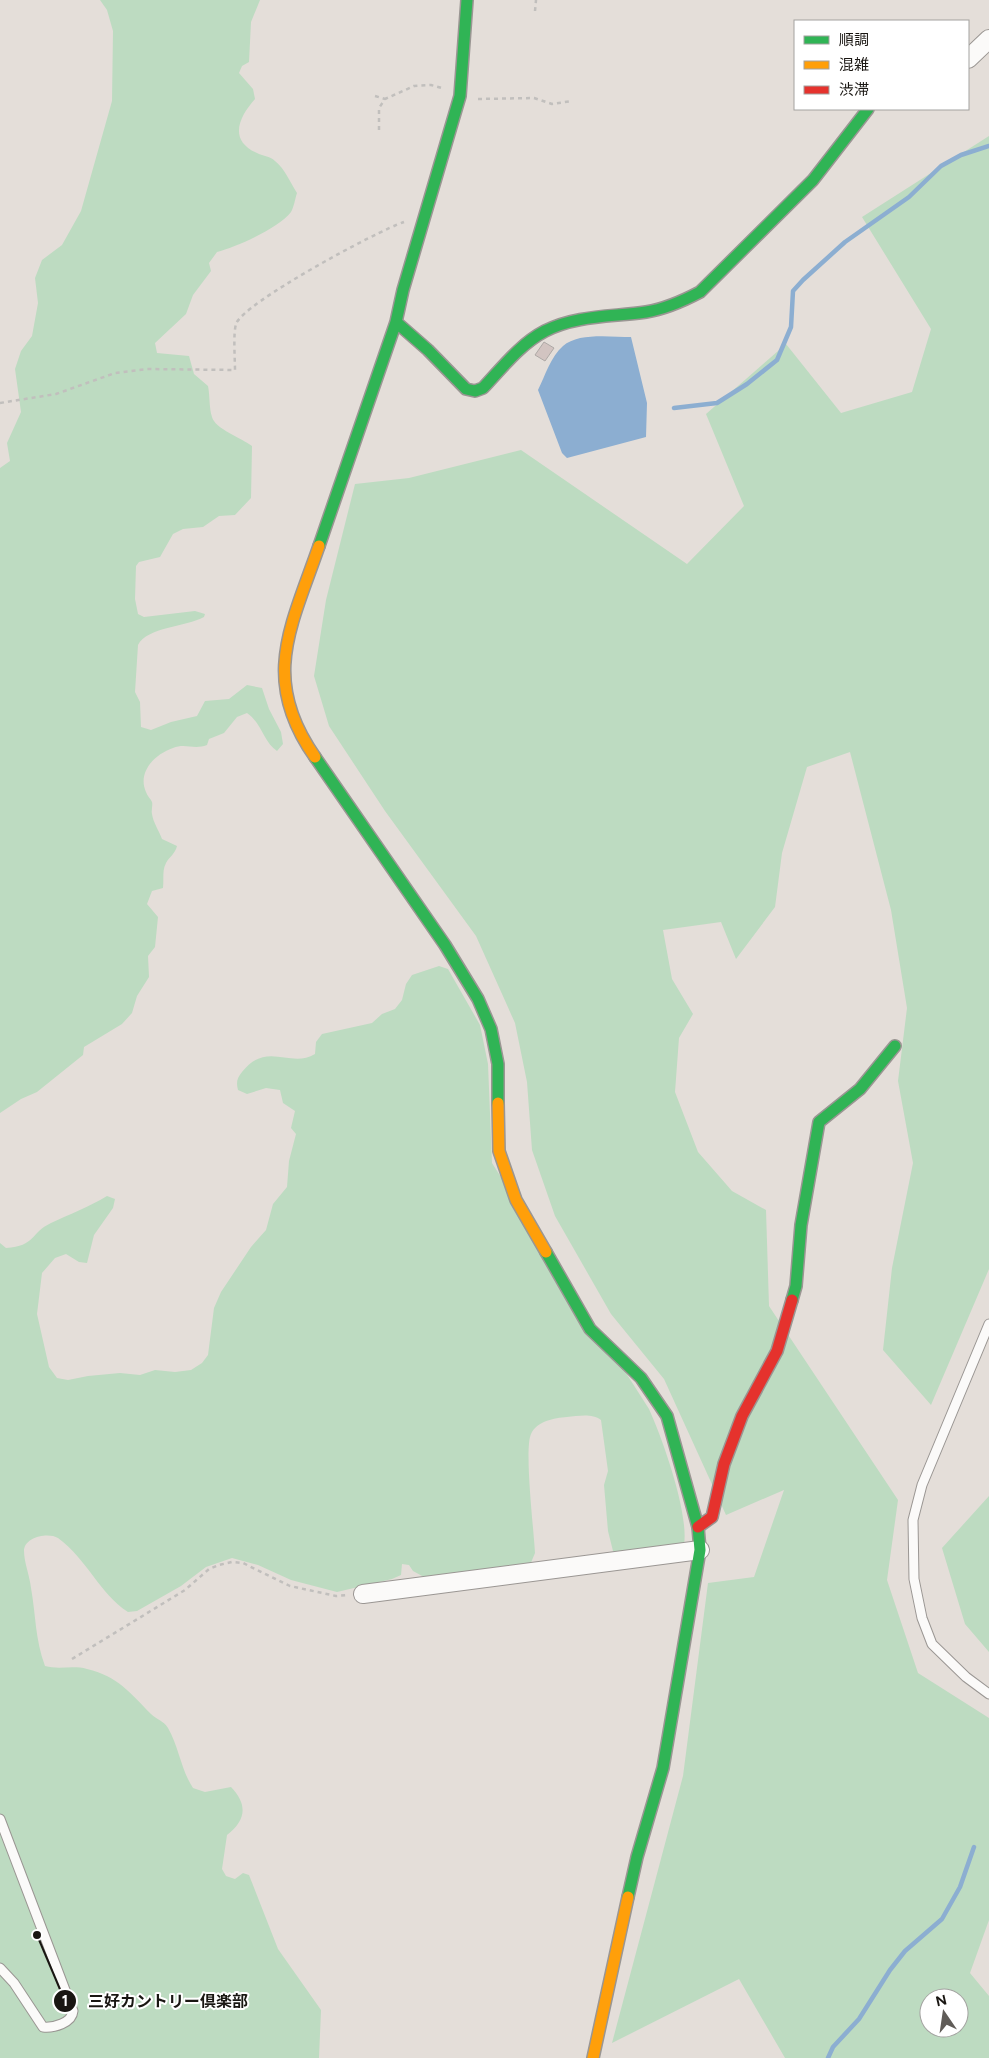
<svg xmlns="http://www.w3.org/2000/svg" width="989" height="2058" viewBox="0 0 989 2058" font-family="Figtree,'Noto Sans JP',sans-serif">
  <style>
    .green { fill: #bddbc1; fill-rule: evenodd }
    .water { fill: #8caed1 }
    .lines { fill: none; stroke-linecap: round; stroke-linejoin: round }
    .stream { stroke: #8caed1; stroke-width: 4.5 }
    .building { fill: #d2c4c1; stroke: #aea9a6 }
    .lane-casing { stroke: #9a9693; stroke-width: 11 }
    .street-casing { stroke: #9a9693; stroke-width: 20 }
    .fast-casing { stroke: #9a9693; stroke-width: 14 }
    .slow-casing { stroke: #9a9693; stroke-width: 14 }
    .jam-casing { stroke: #9a9693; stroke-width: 14 }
    .path { stroke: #c1bfbd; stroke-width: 2.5; stroke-dasharray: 4 4; stroke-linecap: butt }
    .lane { stroke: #fbfaf9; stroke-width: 9 }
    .street { stroke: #fbfaf9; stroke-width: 18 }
    .fast { stroke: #30b455; stroke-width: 11 }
    .slow { stroke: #ff9f0a; stroke-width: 11 }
    .jam { stroke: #e5322d; stroke-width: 11 }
    .leader { fill: none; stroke: #191612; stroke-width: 2 }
    .callout-dot { fill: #191612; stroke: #fff; stroke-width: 2 }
    .mark-label { font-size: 15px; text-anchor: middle; font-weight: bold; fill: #fff }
    .callout-label { font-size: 16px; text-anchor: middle; font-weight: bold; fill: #191612; stroke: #fff; stroke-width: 4; stroke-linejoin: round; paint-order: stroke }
  </style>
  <rect width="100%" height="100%" fill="#e4ded9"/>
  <path class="green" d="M100 0H260L251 22 249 62 242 66 239 73 253 89 255 99C239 117 228 140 257 153 262 156 270 156 275 161 285 169 290 182 297 193 295 199 294 207 291 212 279 228 236 247 217 252L209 263 211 271 193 295 186 314 155 343 157 353 189 356 194 374 208 386C210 396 209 408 212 417 215 429 242 438 252 446L251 498 235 515 219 516 203 527 183 529 173 534 160 557 139 562 136 566 135 599 138 614 144 617 195 611 205 614 204 617C186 627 147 627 138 645L135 692 140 702 141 727 151 730 171 722 197 716 205 701 229 699 247 685 262 688 269 709 281 732 283 744 277 751C264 743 261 722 247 713L237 717 224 733 209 739 207 745C194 750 185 743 173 748 155 754 137 772 146 792 147 796 151 799 152 802 153 806 151 810 152 814 153 822 159 831 162 839L177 846C175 854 170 856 166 863 162 870 164 879 163 888L152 891 147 904 158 917 155 947 148 956 149 977 137 996 132 1013 122 1024 84 1047 83 1055 37 1092 21 1099 0 1113V468L10 461 7 443 21 412 15 369 21 351 32 336 38 303 35 278 42 260 62 245 81 211 112 101 113 31 107 10Z
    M989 136V1269L931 1405 883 1350 892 1268 913 1163 898 1081 907 1008 891 910 850 752 807 767 782 853 775 907 736 959 721 922 663 930 672 979 693 1014 679 1038 675 1092 698 1152 732 1191 766 1210 769 1306 898 1500 887 1580 918 1673 989 1718V1920L970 1973 989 1996V2058H785L739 1979 612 2043 683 1776 708 1583 754 1577 784 1490 726 1515 664 1379 611 1314 555 1216 532 1150 527 1082 515 1023 476 936 385 811 329 726 314 676 326 600 355 484 409 478 521 450 687 564 744 506 706 414 786 344 841 413 912 392 931 329 862 217ZM929 1998H959V2028H929Z
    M439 966 448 969 480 1025 488 1064 492 1163 649 1409C663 1440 689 1513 684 1545L619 1557 613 1551 608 1531 604 1485 608 1471 601 1420C592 1413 578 1416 567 1417 554 1418 537 1421 531 1434 524 1449 534 1532 535 1553L530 1565 424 1577 413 1571 409 1565 402 1564 401 1575 392 1579 337 1592 291 1580 258 1565 232 1558 206 1567 181 1586 137 1611 128 1612C100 1594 86 1558 58 1538 48 1532 24 1537 24 1551 24 1562 30 1577 31 1588 36 1616 35 1639 45 1666 59 1670 73 1665 87 1669 119 1677 129 1692 151 1714 157 1720 163 1720 168 1728 179 1747 181 1770 193 1788L205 1792 231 1787C248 1805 246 1820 227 1835L222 1869 226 1876 235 1879 243 1873 249 1875 278 1949 321 2010 319 2058H0V1243L6 1248C36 1246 30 1233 51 1223 70 1214 89 1207 107 1196L115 1199 113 1208 94 1235 87 1263 79 1262 66 1254 55 1258 42 1273 37 1314 49 1367 57 1378 68 1380 88 1376 120 1373 140 1375 155 1370 175 1372 191 1370 202 1363 208 1355 214 1308 221 1292 251 1247 266 1230 273 1204 287 1187 289 1161 296 1134 291 1128 295 1111 283 1103 280 1090 266 1088 247 1094 238 1090C236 1082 237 1078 242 1072 267 1040 290 1069 315 1054L316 1042 322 1034 372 1023 382 1014 395 1009 402 1000 406 984 412 975Z
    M989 1496V1652L965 1624 942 1548Z"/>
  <path class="water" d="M631 337 647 403 646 437 567 458 562 453 538 390C545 376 551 356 563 346 578 332 612 337 631 337Z"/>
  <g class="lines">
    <path class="stream" d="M674 408 717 403 747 384 777 360 791 327 793 291 803 280 845 242 909 197 941 166 961 155 989 146
      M828 2058 833 2047 859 2019 890 1970 905 1951 942 1919 960 1887 974 1847"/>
  </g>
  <path class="building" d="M544 342 554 348 545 361 535 355Z"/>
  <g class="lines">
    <defs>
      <path id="lane" d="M989 1324 922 1485 913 1520 914 1579 922 1618 932 1644 966 1677 989 1694
        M0 1819 73 2011C72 2023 54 2028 43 2027L14 1983 0 1968"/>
      <path id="street" d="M968 59 989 39
        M363 1594 700 1550"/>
      <path id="fast" d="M396 322 428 350 466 389 475 391 483 388C502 368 520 344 545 331 576 315 612 317 646 312 665 309 683 301 700 292L813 180 868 109
        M319 546 396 322 403 290 460 96 467 0
        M315 757 445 945 478 999 491 1029 498 1064V1103
        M546 1252 590 1329 641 1378 667 1416 698 1527 700 1550 663 1768 637 1857 628 1897
        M792 1300 796 1286 801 1225 819 1122 860 1089 895 1046"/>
      <path id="slow" d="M315 757C260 679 291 627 319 546
        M498 1103 499 1151 516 1200 546 1252
        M593 2058 628 1897"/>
      <path id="jam" d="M698 1527 712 1517 724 1464 742 1416 777 1351 792 1300"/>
    </defs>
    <use href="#lane" class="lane-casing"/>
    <use href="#street" class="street-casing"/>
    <use href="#fast" class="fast-casing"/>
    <use href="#slow" class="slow-casing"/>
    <use href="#jam" class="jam-casing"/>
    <path class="path" d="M535 11 536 0
      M375 96 385 99
      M478 99 534 98 552 104 572 101
      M379 130V108L385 99 414 86 431 85 442 88
      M0 403 56 394 115 373 147 369 235 370C235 358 233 335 236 324 243 303 377 231 404 222
      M72 1659 185 1590 209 1569 219 1565 232 1562 243 1563 290 1586 336 1596 348 1595"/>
    <use href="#lane" class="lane"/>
    <use href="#street" class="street"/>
    <use href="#fast" class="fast"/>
    <use href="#slow" class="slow"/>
    <use href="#jam" class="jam"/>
  </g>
  <path class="leader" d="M37 1935L65 2001"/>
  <g class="callout-dot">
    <circle cx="37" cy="1935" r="5"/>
    <circle cx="65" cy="2001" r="12"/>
  </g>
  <g class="mark-label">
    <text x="65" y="2006">1</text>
  </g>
  <g class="callout-label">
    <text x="168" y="2007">三好カントリー倶楽部</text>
  </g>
  <rect x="794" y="20" width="175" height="90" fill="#ffffff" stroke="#a3a2a0"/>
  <rect x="804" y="36" width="25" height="8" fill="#30b455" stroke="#a3a2a0"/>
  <text x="839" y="45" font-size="15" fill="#191612">順調</text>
  <rect x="804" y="61" width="25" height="8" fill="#ff9f0a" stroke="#a3a2a0"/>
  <text x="839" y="70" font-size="15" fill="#191612">混雑</text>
  <rect x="804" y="86" width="25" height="8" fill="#e5322d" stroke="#a3a2a0"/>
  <text x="839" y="95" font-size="15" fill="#191612">渋滞</text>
  <g transform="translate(944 2013) rotate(347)"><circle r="24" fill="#ffffff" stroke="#a3a2a0"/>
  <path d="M0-4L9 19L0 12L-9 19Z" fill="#605c58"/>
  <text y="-8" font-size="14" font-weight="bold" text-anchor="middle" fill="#191612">N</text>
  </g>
</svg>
